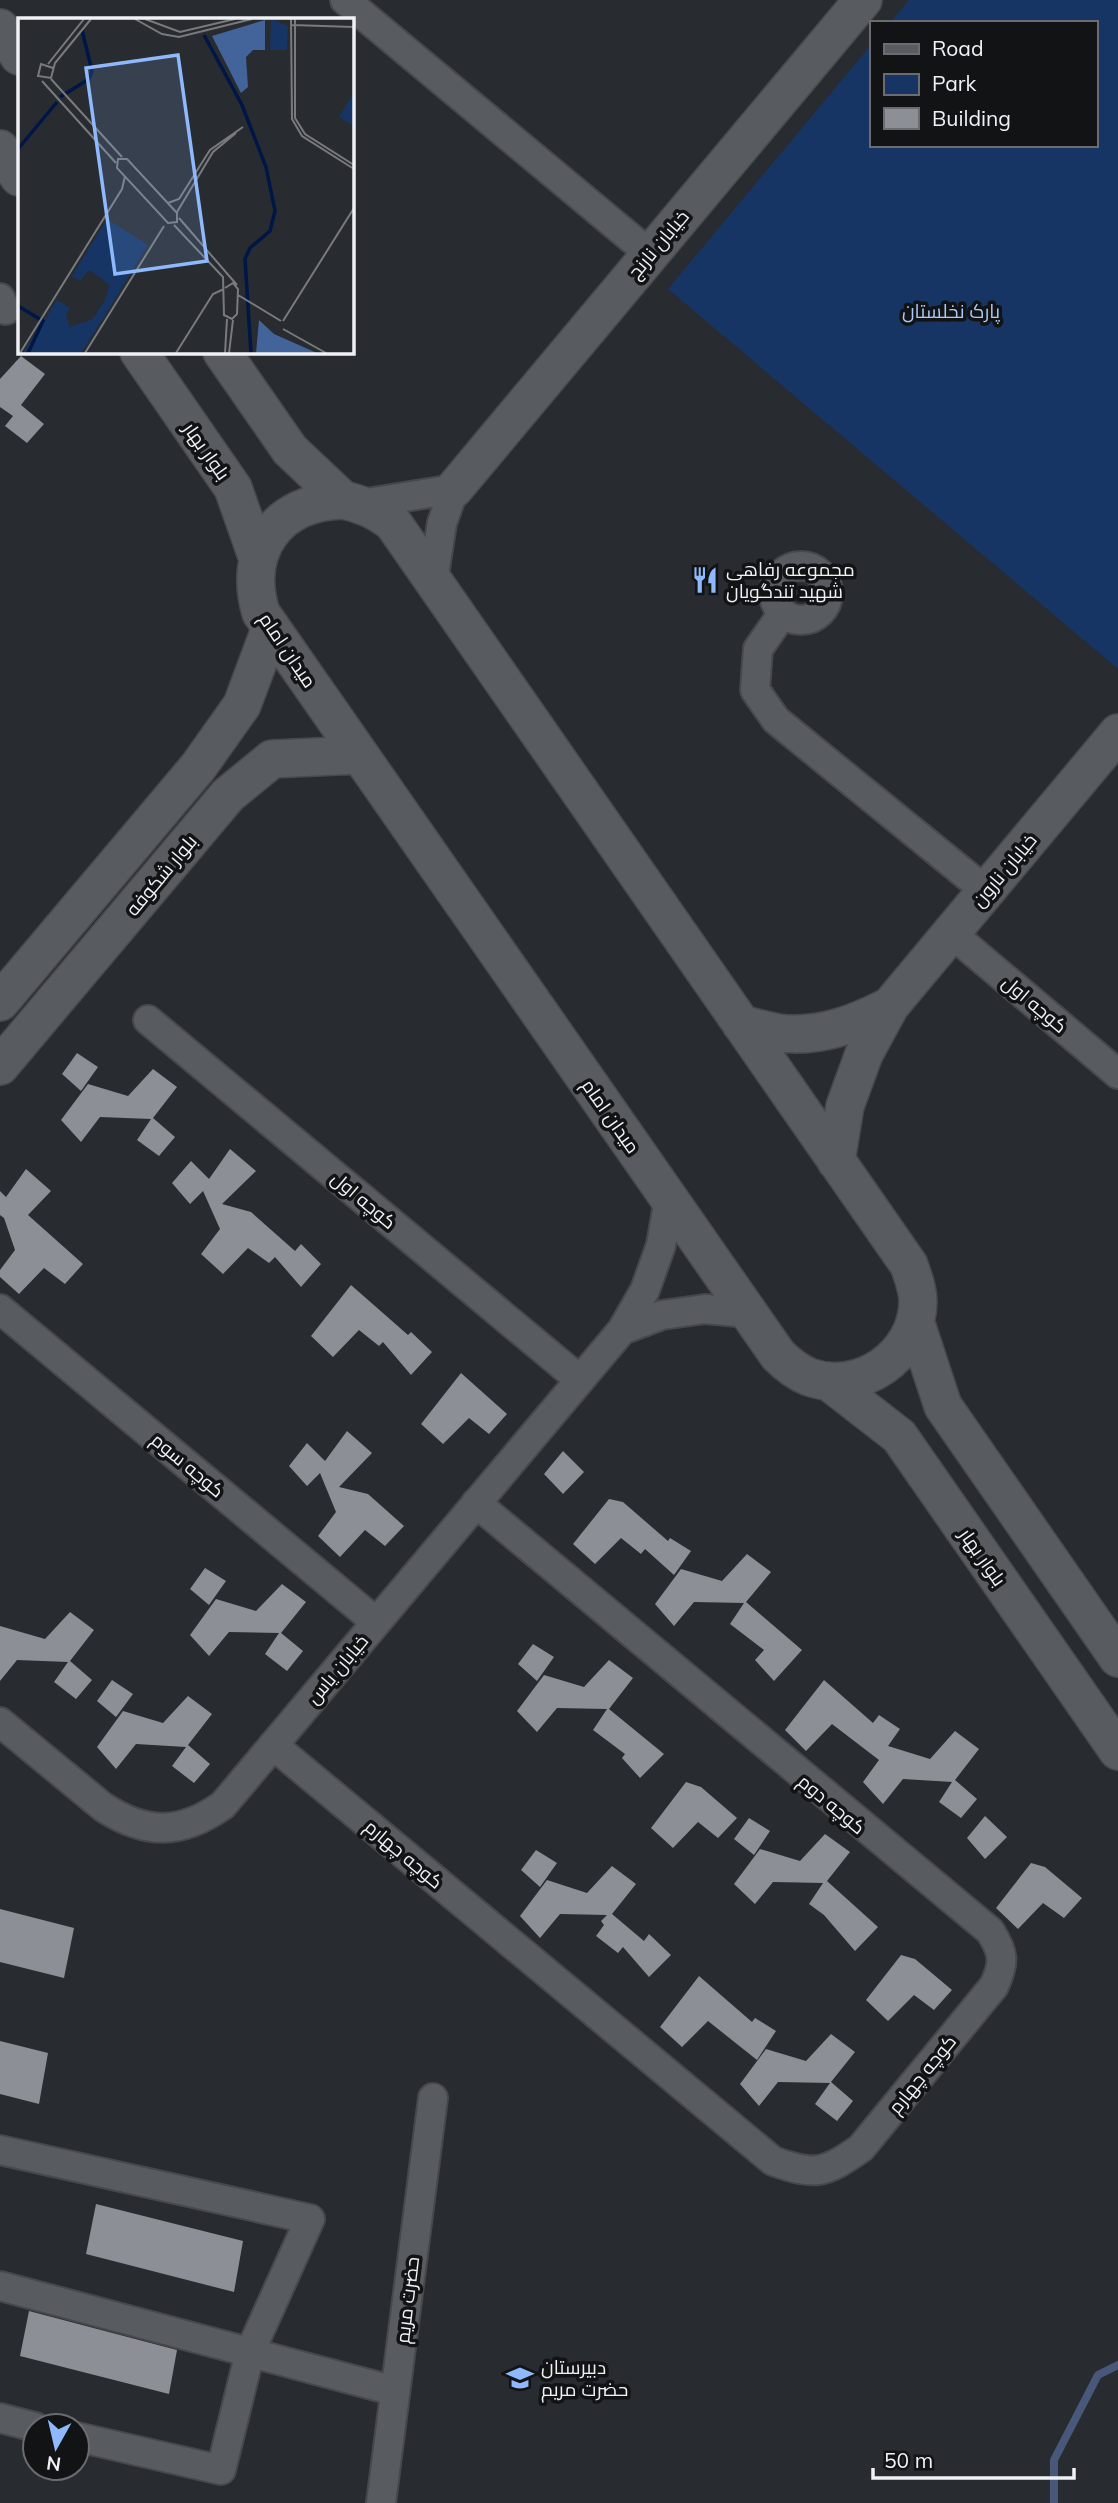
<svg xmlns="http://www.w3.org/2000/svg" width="1118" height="2503" viewBox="0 0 1118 2503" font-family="Mulish,Cairo,sans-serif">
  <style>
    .green { fill: #173564 }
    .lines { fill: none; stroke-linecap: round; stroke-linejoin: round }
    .stream { stroke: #48587a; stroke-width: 8 }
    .building { fill: #8c8f95 }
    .minor-casing { stroke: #46484c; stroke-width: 32 }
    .tertiary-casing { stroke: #46484c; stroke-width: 40 }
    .minor { stroke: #585c61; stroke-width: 28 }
    .tertiary { stroke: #585c61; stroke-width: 37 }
    .labels { text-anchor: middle; stroke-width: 7; stroke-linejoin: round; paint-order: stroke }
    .street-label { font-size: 19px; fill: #eff1f5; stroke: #121315 }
    .park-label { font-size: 19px; fill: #abcafa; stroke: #121315 }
    .poi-label { font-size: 19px; fill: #eff1f5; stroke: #121315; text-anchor: start }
    .inset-river { fill: none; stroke: #001646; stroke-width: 3.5 }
    .inset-road { fill: none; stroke: #787a7e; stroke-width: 2 }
    .view { fill: #8eb9fc; fill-opacity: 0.15; stroke: #8eb9fc; stroke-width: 3.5 }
    .inset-edge { fill: none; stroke: #eff1f5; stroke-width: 3.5 }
  </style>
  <rect width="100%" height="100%" fill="#282b2f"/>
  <path class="green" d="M909 0H1118V669L668 289 871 45V145H1095V23H890Z"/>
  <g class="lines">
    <path class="stream" d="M1054 2503V2460L1098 2375 1118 2365"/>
  </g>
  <path class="building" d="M21 356 45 374 21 405 44 424 27 443 5 426 13 416 0 407V379Z
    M77 1053 98 1067 81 1091 62 1074Z
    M153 1069 177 1087 153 1118 175 1137 159 1156 137 1140 151 1119 100 1117 81 1142 61 1120 88 1084 128 1096Z
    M230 1149 256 1171 222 1204 251 1212 295 1251 301 1244 321 1264 301 1287 275 1257 269 1263 248 1248 223 1274 201 1254 220 1229 203 1191 190 1204 172 1183 191 1161 209 1179Z
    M26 1169 51 1191 28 1215 83 1264 65 1284 44 1268 19 1294 0 1277V1270L15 1250 4 1218 0 1215V1191L6 1197Z
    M351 1285 408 1335 411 1332 432 1352 411 1375 383 1342 379 1346 359 1330 333 1357 311 1336Z
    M461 1373 507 1414 489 1434 469 1418 443 1444 421 1424Z
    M347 1431 372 1453 339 1487 368 1494 404 1526 385 1546 365 1530 340 1557 318 1536 336 1512 320 1473 307 1486 289 1466 307 1443 325 1461Z
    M563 1451 584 1472 563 1494 544 1474Z
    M609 1499 623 1502 668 1541 670 1538 691 1551 674 1575 645 1549 641 1554 621 1538 595 1564 573 1544Z
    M747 1554 771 1572 746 1602 802 1650 774 1681 755 1660 764 1650 730 1624 744 1603 694 1602 674 1626 655 1604 681 1569 722 1581Z
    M205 1568 226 1581 209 1605 190 1589Z
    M282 1584 306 1602 281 1633 303 1651 287 1671 265 1654 279 1633 229 1632 209 1656 190 1635 216 1599 256 1611Z
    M70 1612 94 1630 70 1661 92 1680 76 1699 54 1682 68 1662 17 1660 0 1681V1626L45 1639Z
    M533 1644 554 1657 537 1681 518 1664Z
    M609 1660 633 1678 609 1709 664 1754 640 1778 622 1758 625 1754 593 1730 607 1709 557 1708 537 1732 517 1711 544 1675 584 1687Z
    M112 1680 133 1694 116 1717 97 1701Z
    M824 1680 873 1723 879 1715 900 1729 888 1746 930 1759 955 1731 979 1749 955 1780 977 1799 961 1818 939 1802 952 1782 903 1779 883 1804 863 1782 879 1760 832 1724 806 1751 785 1730Z
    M188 1696 212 1714 188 1745 210 1764 194 1783 172 1766 186 1747 136 1744 116 1769 97 1747 123 1711 163 1723Z
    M686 1782 701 1787 737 1818 718 1838 698 1822 673 1848 651 1828Z
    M985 1816 1007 1837 985 1859 967 1838Z
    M749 1818 770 1831 754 1855 734 1839Z
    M825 1834 850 1852 827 1881 878 1927 855 1951 824 1915 809 1904 823 1883 773 1882 755 1904 734 1884 760 1849 800 1861Z
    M536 1850 557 1863 540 1887 521 1870Z
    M1031 1863 1045 1867 1082 1898 1064 1918 1043 1903 1018 1929 996 1908Z
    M612 1866 636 1884 612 1914 644 1941 649 1934 671 1955 649 1977 623 1947 618 1953 596 1936 604 1925 601 1921 607 1915 560 1914 540 1938 520 1916 547 1880 587 1893Z
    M0 1909 74 1928 64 1978 0 1962Z
    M901 1955 915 1959 952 1990 934 2010 914 1995 888 2021 866 2000Z
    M699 1976 752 2022 755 2018 776 2031 757 2060 708 2021 682 2047 660 2027Z
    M831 2034 855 2052 831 2082 853 2101 837 2121 815 2104 830 2083 778 2082 759 2106 740 2084 766 2049 806 2061Z
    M0 2041 48 2053 39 2104 0 2094Z
    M96 2204 243 2241 234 2292 86 2254Z
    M29 2311 177 2350 169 2394 20 2356Z"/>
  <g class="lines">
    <defs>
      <path id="minor" d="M345 0 650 254
        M0 298 6 310
        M361 504 454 489 442 523 433 581
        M774 593a27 27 0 1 1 54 0a27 27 0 1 1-54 0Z
        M783 613 758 649 755 690 776 720 986 891
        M951 933 1118 1074
        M148 1020 580 1380
        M0 1309 376 1622
        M622 1330 662 1315 705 1309 749 1313
        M0 1722 103 1807C146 1835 181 1835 223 1805L622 1330 645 1290 661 1245 669 1199
        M273 1745 773 2161C815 2176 824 2174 861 2148L994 1986C1005 1962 1004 1953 990 1931L476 1503
        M0 2150 310 2219 250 2352 221 2470 77 2437
        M0 2286 395 2391
        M0 2418 35 2427
        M381 2503 433 2098"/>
      <path id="tertiary" d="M0 28 19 56
        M0 149 19 177
        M139 352 233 488 258 559
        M222 352 290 450 343 500
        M454 489 863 0
        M343 500C363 504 377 511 393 523L909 1265C913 1277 918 1289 918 1302 917 1356 860 1395 809 1377 797 1372 787 1364 778 1355L261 613C242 550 277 502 343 500Z
        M0 1002 198 767 242 705 271 627
        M741 1024C753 1027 766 1031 779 1033 820 1038 855 1024 890 1006
        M0 1066 228 795 272 759 360 755
        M836 1161 845 1106 864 1054 890 1006 1118 733
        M915 1321 943 1406 1118 1658
        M828 1381 899 1436 1118 1751"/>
    </defs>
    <use href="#minor" class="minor-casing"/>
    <use href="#tertiary" class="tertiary-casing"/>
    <use href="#minor" class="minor"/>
    <use href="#tertiary" class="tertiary"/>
  </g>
  <defs>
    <symbol id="restaurant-bare" viewBox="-9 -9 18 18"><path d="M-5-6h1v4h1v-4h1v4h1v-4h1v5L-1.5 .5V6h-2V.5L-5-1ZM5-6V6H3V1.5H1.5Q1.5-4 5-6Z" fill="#8eb9fc" stroke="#121315" stroke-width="2.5" paint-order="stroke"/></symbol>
    <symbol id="school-bare" viewBox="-9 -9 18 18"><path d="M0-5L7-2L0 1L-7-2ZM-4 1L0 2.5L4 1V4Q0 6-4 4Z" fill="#8eb9fc" stroke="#121315" stroke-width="2.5" paint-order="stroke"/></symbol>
  </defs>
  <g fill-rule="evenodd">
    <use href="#restaurant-bare" x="686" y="561" width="38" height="38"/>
    <use href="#school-bare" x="501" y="2359" width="38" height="38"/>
  </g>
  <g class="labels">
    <g class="street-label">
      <text transform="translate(658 244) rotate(-50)" y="7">خیابان نارنج</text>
      <text transform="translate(207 451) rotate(55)" y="7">بلوار بهار</text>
      <text transform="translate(288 650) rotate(56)" y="7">میدان امام</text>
      <text transform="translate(1004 870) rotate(-50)" y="7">خیابان نارون</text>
      <text transform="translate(161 875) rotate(-50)" y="7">بلوار شکوفه</text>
      <text transform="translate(1035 1004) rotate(40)" y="7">کوچه اول</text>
      <text transform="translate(611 1116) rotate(55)" y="7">میدان امام</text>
      <text transform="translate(364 1200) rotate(40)" y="7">کوچه اول</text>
      <text transform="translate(188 1465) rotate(40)" y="7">کوچه سوم</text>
      <text transform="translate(983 1557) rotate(55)" y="7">بلوار بهار</text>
      <text transform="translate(337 1669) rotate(-50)" y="7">خیابان یاس</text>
      <text transform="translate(832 1804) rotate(40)" y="7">کوچه دوم</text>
      <text transform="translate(404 1854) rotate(40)" y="7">کوچه چهارم</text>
      <text transform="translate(922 2074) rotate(-51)" y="7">کوچه چهارم</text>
      <text transform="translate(407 2300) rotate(-83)" y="7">حضرت مریم</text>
    </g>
    <g class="park-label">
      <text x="951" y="318">پارک نخلستان</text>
    </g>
    <g class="poi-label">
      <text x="726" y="576">مجموعه رفاهی<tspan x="726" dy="22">شهید تندگویان</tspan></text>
      <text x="541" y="2374">دبیرستان<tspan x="541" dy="22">حضرت مریم</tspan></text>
    </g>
  </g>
  <g transform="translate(18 18)">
    <rect width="336" height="336" fill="#282b2f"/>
    <path d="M253 1 270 8 269 32H252ZM336 74V108L321 99ZM89 201 130 227 86 299 63 335H5L39 282 52 290 48 297 52 309 75 301 88 280 91 266 71 252 62 263 54 258Z" fill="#173564"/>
    <path d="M247 2V32H235L228 39 230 69 223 75 194 18ZM241 302 256 316 299 335H238Z" fill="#42649b"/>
    <path class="inset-river" d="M186 17 224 87 248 149 257 193 252 213 232 230 227 241 233 335M42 79 71 61 74 53 64 12M0 131 39 84M0 288 25 303 10 335"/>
    <path class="inset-road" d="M117 1 144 16 161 19 234 1M127 1 162 14 217 1M273 1 274 101 284 118 336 151M277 1V100L287 116 336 147M274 7 336 9M30 46 66 1M35 50 23 46 20 58 33 60 37 45 73 1M33 61 104 139M24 63 98 145M100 141H109L159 195V204L150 205 99 150ZM150 185 161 181 192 132 225 109M159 194 195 134 218 115M161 200 219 267M156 207 205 259 206 297 214 301 219 296 220 271 215 265 207 270M220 277 263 303M265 303 336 190M265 311 308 335M2 335 104 171 107 158M67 335 146 208M158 335 195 276 206 271M207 335 209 301M211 335 215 302"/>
    <path class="view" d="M160 37 189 243 97 256 68 50Z"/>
    <rect width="336" height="336" class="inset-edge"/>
  </g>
  <rect x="870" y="21" width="228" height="126" fill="#121315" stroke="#6a6c6f" stroke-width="2"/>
  <rect x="884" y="44" width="35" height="10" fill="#585c61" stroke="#6a6c6f" stroke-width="2"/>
  <text x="932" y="56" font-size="21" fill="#eff1f5">Road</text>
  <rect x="884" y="74" width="35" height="21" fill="#173564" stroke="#6a6c6f" stroke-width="2"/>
  <text x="932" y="91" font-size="21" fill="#eff1f5">Park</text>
  <rect x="884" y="108" width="35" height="21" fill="#8c8f95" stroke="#6a6c6f" stroke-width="2"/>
  <text x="932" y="126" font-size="21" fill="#eff1f5">Building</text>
  <g transform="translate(56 2447) rotate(188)"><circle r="33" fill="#121315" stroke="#6a6c6f" stroke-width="2"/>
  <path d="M0-5L12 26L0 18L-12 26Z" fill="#8eb9fc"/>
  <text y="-10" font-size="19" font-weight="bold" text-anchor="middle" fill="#eff1f5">N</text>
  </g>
  <path d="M873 2468v10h201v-10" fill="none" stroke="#eff1f5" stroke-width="3.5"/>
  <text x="884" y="2468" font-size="21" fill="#eff1f5" stroke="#121315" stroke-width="5" paint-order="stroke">50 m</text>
</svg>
